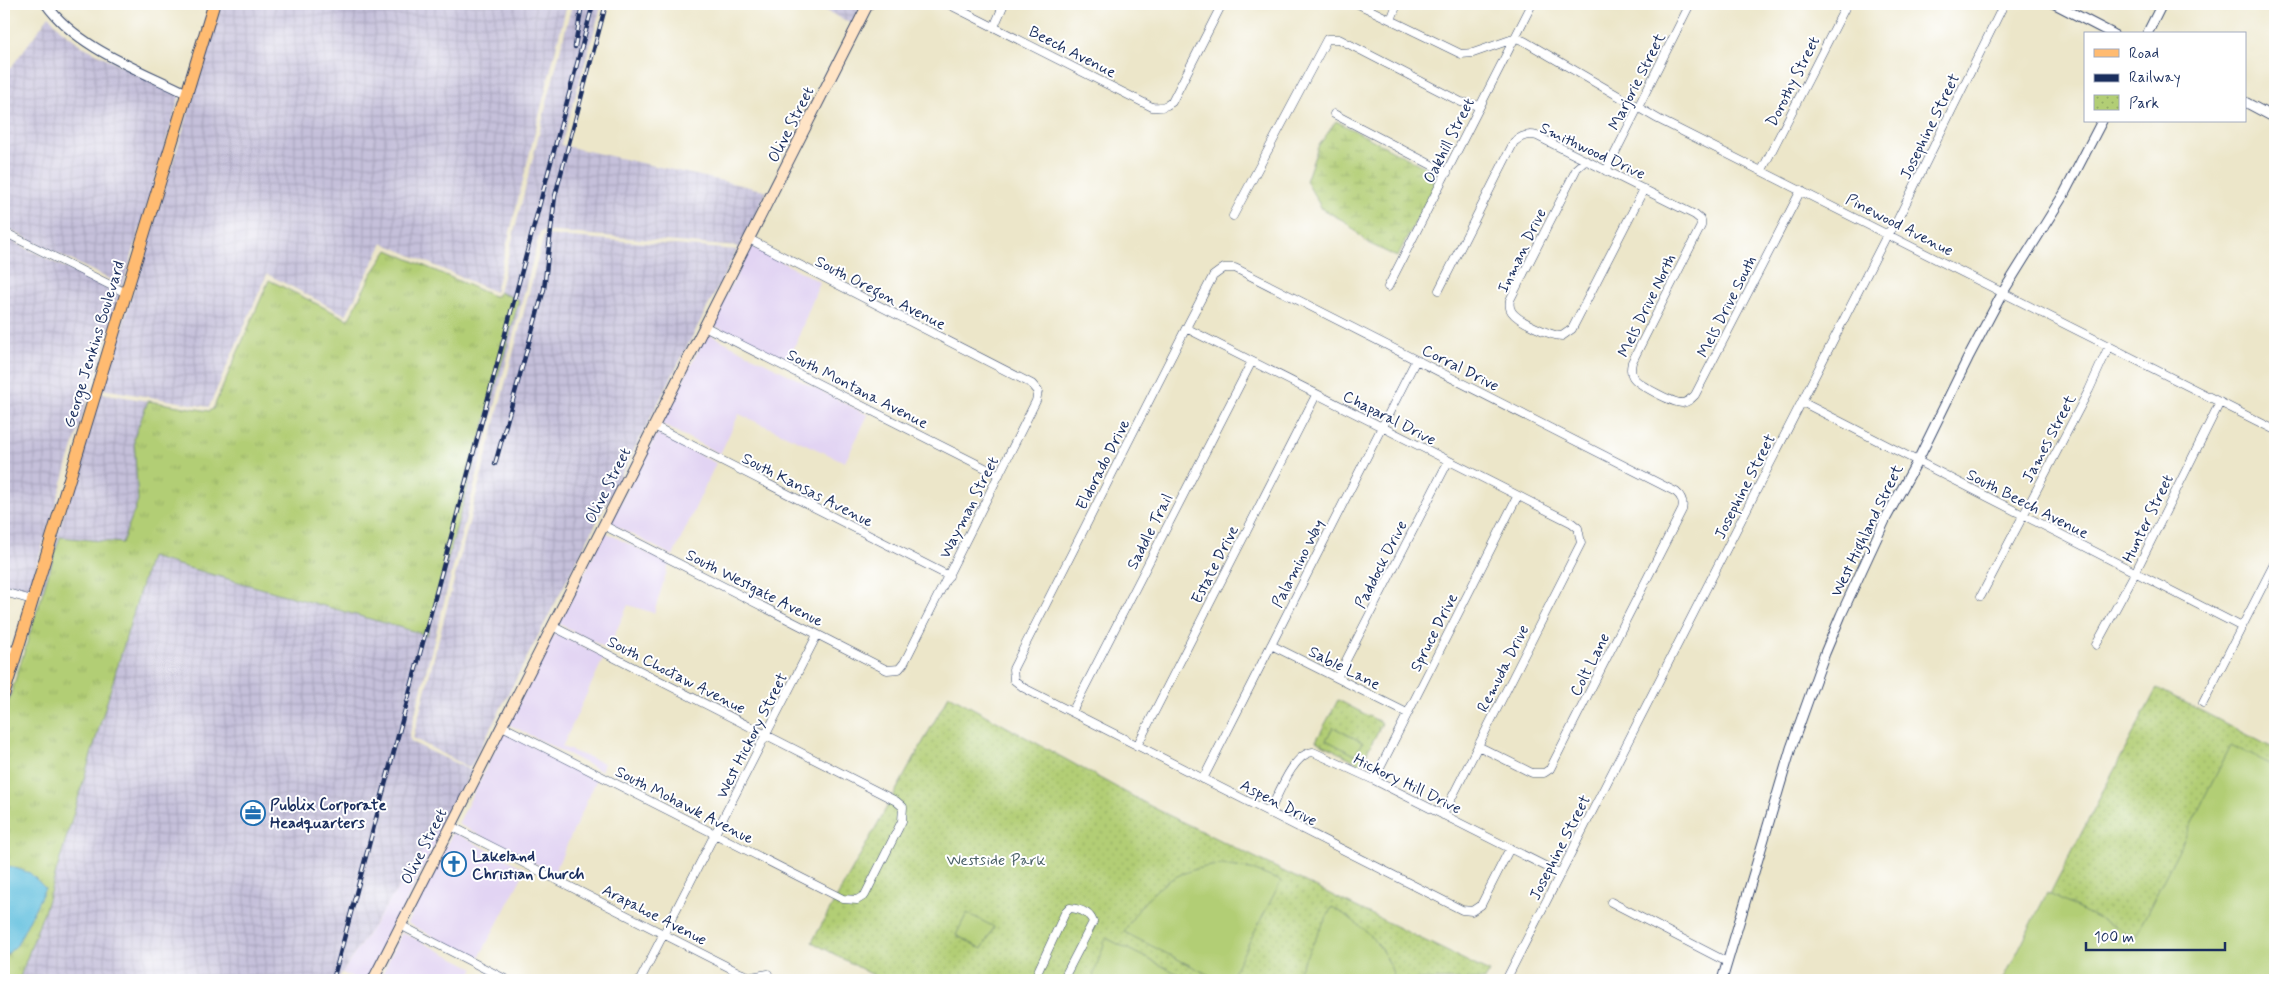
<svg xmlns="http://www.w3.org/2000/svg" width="2279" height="984" viewBox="0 0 2279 984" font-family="Mynerve,sans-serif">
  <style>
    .built { fill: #e2d4f3 }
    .industrial { fill: url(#industrial-grid) }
    .grass { fill: url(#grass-tufts); stroke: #667e6a }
    .wetland { fill: url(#wetland-marsh); stroke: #667e6a }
    .park { fill: url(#park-dots); stroke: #667e6a }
    .pitch { fill: #b2ce75; stroke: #667e6a }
    .water { fill: #60bfde; stroke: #3e779e }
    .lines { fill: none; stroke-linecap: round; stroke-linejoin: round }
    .minor-casing { stroke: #3a4a6e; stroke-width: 9 }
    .tertiary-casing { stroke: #3a4a6e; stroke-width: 11 }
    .secondary-casing { stroke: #3a4a6e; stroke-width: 12 }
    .primary-casing { stroke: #3a4a6e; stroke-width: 13 }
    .minor { stroke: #fff; stroke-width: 8 }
    .tertiary { stroke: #fff; stroke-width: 9 }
    .secondary { stroke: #ffe4c6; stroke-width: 10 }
    .primary { stroke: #ffbb71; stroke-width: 11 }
    .rail-casing { stroke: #1b2f5e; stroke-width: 4.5 }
    .rail { stroke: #fff; stroke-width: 2.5; stroke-dasharray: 8; stroke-linecap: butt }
    .labels { text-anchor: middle; stroke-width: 4; stroke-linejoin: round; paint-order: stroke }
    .street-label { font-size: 16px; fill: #1b2f5e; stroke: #fff }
    .poi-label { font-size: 16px; font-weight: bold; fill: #1b2f5e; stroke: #fff; text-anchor: start }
    .park-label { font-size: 16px; fill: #485f65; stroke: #fff }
  </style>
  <defs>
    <pattern id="industrial-grid" width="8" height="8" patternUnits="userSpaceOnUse" patternTransform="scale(1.25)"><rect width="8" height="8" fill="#c5c0da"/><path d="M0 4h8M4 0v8" fill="none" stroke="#a9a5be"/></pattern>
    <pattern id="grass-tufts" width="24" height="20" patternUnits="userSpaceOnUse" patternTransform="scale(1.25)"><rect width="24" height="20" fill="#b2ce75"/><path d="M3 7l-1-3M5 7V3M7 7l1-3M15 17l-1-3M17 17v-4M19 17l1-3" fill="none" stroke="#98b168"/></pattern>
    <pattern id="wetland-marsh" width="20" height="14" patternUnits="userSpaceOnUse" patternTransform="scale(1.25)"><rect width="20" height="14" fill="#b2ce75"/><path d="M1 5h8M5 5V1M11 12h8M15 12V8" fill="none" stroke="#98b168"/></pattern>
    <pattern id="park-dots" width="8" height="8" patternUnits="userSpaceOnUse" patternTransform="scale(1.25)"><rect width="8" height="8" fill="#b2ce75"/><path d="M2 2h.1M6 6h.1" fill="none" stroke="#98b168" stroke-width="1.8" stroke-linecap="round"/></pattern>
  </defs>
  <rect width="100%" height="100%" fill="#fff"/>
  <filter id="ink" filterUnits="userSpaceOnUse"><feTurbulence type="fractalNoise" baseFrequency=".02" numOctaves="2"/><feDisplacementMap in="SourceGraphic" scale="10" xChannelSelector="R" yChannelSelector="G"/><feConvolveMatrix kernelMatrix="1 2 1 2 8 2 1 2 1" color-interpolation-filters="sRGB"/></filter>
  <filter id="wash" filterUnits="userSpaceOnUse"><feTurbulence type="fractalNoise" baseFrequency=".0096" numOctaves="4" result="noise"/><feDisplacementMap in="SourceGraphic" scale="20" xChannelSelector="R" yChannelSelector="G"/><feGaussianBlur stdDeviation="1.12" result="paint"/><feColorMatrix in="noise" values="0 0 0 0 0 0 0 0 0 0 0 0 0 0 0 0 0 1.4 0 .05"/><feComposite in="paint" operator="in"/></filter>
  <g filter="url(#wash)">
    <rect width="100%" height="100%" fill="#ece6c9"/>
    <path class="built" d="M752 246 820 282 788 363 711 324Z
      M707 333 868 415 845 462 739 414 720 454 661 424Z
      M657 433 716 463 673 556 610 523Z
      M605 532 669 564 654 613 628 605 608 649 559 624Z
      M555 632 604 657 562 747 604 763 601 771 508 724Z
      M504 732 597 779 554 873 458 824Z
      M461 793 367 980H359L342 973Z
      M453 832 526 869 478 960 407 923Z
      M402 932 474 968 468 980H379Z"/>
    <path class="industrial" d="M222 4H567L495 292 383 243 346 315 267 274 209 407 103 389Z
      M572 4H602L561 145 767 191 739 247 544 231 540 232 409 737 411 742 472 771 461 793 337 980H19L46 906 150 557 427 635 519 300 499 292Z
      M813 4H862L852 24Z
      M49 16 60 29 82 46 180 95 123 286 4 227V77Z
      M544 235 737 250 470 768 413 738Z
      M4 237 120 295 29 590 4 584Z
      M101 393 148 401 134 438 138 501 122 543 60 537 42 592H40Z"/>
    <path class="grass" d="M388 250 493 296H497L499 292 519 300 427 635 150 557 46 906 19 980H4V957L8 955 9 866 4 868V716L60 537 122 543 138 501 134 438 148 401 209 411 213 409 269 280 347 319 350 317 371 275Z"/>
    <path class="wetland" d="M1336 121 1440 175 1397 257 1366 242 1346 222 1322 209 1306 181 1318 147Z"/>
    <path class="park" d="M2157 688 2275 749V980H2005Z
      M949 695 1154 808 1489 972 1485 980H882L812 942Z
      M1338 700 1382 723 1361 764 1316 741Z"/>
    <path class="pitch" d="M1333 727 1362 742 1355 755 1326 740Z
      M2231 745 2275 767V980H2003L2047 893 2135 937Z
      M1222 865 1250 869 1281 881 1230 979 1219 980 1124 932C1147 892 1173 868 1222 865Z
      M1332 907C1362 924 1386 946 1395 980H1294Z
      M967 913 994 927 982 949 956 935Z
      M1106 938 1190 980H1092Z"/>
    <path class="water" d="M9 866 30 873 45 888 17 945 4 957V939L7 930 4 920V868Z"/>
  </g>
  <g filter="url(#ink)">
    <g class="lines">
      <defs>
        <path id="minor" d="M948 4 1152 107C1161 108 1165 107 1172 102L1222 4
          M1358 4 1461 54 1473 53 1516 38 1524 41 1658 119 2275 430
          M1391 20 1397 4
          M994 27 1004 4
          M1334 114 1447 173
          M1585 161 1577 168 1510 300C1509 305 1509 308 1512 312 1518 321 1551 336 1562 336L1572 329 1644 189
          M1762 170 1847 4
          M1606 171 1690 4
          M1233 216 1327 39H1339L1461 102 1480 106
          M4 232 126 293
          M1388 287 1532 4
          M1439 290 1514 142C1521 136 1528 133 1537 136L1695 215 1701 220V226L1632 362C1631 367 1630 372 1633 377 1638 385 1673 403 1682 403 1688 402 1691 399 1695 395L1801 190
          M704 326 999 475
          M1186 328 1572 523 1578 528 1581 543 1443 815
          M1802 402 2242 627
          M654 426 949 576
          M603 525 887 670 899 669 904 663 1036 401 1038 391 1032 384 749 239
          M4 592 32 600
          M1981 596 2089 390 2109 346
          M1271 645 1407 713
          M2096 645 2135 573 2220 402
          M4 648 16 652
          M1337 678 1448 462
          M2203 703 2275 562
          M1072 712 1251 363
          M502 726 843 899 857 900 865 895 902 821 903 807 896 801 552 626
          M1137 746 1316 395
          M1478 746 1532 773H1544L1550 769 1682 510C1684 502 1682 497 1676 492L1235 268H1224L1213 276 1186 328 1013 669 1014 680 1024 688 1462 910 1472 911 1481 905 1510 848
          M1203 779 1416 360
          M1374 780 1517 497
          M1269 813C1278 796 1293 753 1313 752L1374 780 1561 874
          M451 826 740 973 751 977 768 974
          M1611 902 1727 962
          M400 925 507 980
          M640 980 817 635
          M1034 980 1065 913 1070 908C1080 909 1090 913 1093 922L1063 980
          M1506 980 1888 233 1896 223 2004 4"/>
        <path id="tertiary" d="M46 4C77 48 140 70 186 93
          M2055 4 2113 34
          M2147 34 2162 4
          M2245 102 2275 118
          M1722 980 1791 748 1825 653 1841 615 1886 518 1918 460 1968 358 2003 292 2064 194 2102 121"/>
        <path id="secondary" d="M373 980 868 4"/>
        <path id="primary" d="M4 694 214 4"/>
      </defs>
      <use href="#minor" class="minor-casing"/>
      <use href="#tertiary" class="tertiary-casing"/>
      <use href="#secondary" class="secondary-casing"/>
      <use href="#primary" class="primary-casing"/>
      <use href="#minor" class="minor"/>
      <use href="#tertiary" class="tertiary"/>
      <use href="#secondary" class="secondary"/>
      <use href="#primary" class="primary"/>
      <defs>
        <path id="rail" d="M575 47 582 4
          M495 464 544 289 555 196 606 4
          M333 980 593 4"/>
      </defs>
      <use href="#rail" class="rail-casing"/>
      <use href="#rail" class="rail"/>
    </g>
  </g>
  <defs>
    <symbol id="office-ring" viewBox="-11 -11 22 22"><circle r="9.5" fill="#fff" stroke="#1f6fb2" stroke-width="1.5"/><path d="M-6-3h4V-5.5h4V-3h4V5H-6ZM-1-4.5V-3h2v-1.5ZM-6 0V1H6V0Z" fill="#1f6fb2"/></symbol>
    <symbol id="church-ring" viewBox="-11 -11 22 22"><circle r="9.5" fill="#fff" stroke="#1f6fb2" stroke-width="1.5"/><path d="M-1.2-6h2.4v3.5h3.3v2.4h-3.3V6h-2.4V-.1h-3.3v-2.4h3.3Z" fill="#1f6fb2"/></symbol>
  </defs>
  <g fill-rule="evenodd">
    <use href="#office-ring" x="239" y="799" width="28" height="28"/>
    <use href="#church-ring" x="440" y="850" width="28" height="28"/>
  </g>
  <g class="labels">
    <g class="street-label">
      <text transform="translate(1073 51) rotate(27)" y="6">Beech Avenue</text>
      <text transform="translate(1636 81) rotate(-63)" y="6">Marjorie Street</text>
      <text transform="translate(1792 81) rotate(-63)" y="6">Dorothy Street</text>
      <text transform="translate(790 124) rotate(-63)" y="6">Olive Street</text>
      <text transform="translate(1929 126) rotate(-64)" y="6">Josephine Street</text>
      <text transform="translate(1448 140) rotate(-63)" y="6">Oakhill Street</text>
      <text transform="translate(1593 150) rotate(25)" y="6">Smithwood Drive</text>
      <text transform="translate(1900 224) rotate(27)" y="6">Pinewood Avenue</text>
      <text transform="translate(1521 250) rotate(-64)" y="6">Inman Drive</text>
      <text transform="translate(881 292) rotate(27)" y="6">South Oregon Avenue</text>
      <text transform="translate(1646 305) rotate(-64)" y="6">Mels Drive North</text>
      <text transform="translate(1726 306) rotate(-63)" y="6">Mels Drive South</text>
      <text transform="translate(93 344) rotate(-73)" y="6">George Jenkins Boulevard</text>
      <text transform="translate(1461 367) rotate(27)" y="6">Corral Drive</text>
      <text transform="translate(858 388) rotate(27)" y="6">South Montana Avenue</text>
      <text transform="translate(1390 417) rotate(27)" y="6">Chaparal Drive</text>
      <text transform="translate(2048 438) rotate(-62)" y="6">James Street</text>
      <text transform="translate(1102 464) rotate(-63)" y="6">Eldorado Drive</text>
      <text transform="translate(607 485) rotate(-63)" y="6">Olive Street</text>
      <text transform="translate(1744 486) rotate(-63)" y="6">Josephine Street</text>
      <text transform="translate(808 489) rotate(27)" y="6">South Kansas Avenue</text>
      <text transform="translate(2028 503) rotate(27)" y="6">South Beech Avenue</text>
      <text transform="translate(968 507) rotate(-63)" y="6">Wayman Street</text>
      <text transform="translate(2147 518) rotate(-64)" y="6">Hunter Street</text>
      <text transform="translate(1866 530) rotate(-64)" y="6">West Highland Street</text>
      <text transform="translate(1149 531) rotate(-63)" y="6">Saddle Trail</text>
      <text transform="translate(1297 563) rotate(-63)" y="6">Palamino Way</text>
      <text transform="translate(1214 564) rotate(-63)" y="6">Estate Drive</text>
      <text transform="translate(1380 564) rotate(-63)" y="6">Paddock Drive</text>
      <text transform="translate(755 587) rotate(27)" y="6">South Westgate Avenue</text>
      <text transform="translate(1433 632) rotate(-63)" y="6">Spruce Drive</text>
      <text transform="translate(1589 664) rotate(-63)" y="6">Colt Lane</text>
      <text transform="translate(1345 667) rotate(27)" y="6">Sable Lane</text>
      <text transform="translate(1502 668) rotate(-63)" y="6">Remuda Drive</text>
      <text transform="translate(677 674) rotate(27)" y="6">South Choctaw Avenue</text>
      <text transform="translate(751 735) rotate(-63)" y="6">West Hickory Street</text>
      <text transform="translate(1408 783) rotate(26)" y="6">Hickory Hill Drive</text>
      <text transform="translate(1279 802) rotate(27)" y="6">Aspen Drive</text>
      <text transform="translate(685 804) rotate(27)" y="6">South Mohawk Avenue</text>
      <text transform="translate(423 846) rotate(-63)" y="6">Olive Street</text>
      <text transform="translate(1559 847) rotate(-63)" y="6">Josephine Street</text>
      <text transform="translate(655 914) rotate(27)" y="6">Arapahoe Avenue</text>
    </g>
    <g class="poi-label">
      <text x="270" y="810">Publix Corporate<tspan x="270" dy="18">Headquarters</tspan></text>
      <text x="472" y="861">Lakeland<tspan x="472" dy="18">Christian Church</tspan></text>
    </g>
    <g class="park-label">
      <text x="996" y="865">Westside Park</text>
    </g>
  </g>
  <rect width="2279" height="984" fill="none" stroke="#fff" stroke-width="20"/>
  <rect x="2084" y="32" width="162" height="90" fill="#ffffff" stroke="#a4acbf"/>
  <rect x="2094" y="49" width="25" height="8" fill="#ffbb71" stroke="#a4acbf"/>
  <text x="2129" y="58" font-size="15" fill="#1b2f5e">Road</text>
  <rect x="2094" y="74" width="25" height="8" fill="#1b2f5e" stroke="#a4acbf"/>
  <text x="2129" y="82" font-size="15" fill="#1b2f5e">Railway</text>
  <rect x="2094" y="95" width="25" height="15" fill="url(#park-dots)" stroke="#a4acbf"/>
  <text x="2129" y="108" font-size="15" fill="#1b2f5e">Park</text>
  <path d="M2086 942v8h139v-8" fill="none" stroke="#1b2f5e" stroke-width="2.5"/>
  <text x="2094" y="942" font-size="15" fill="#1b2f5e" stroke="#ffffff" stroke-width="4" paint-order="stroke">100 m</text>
</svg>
